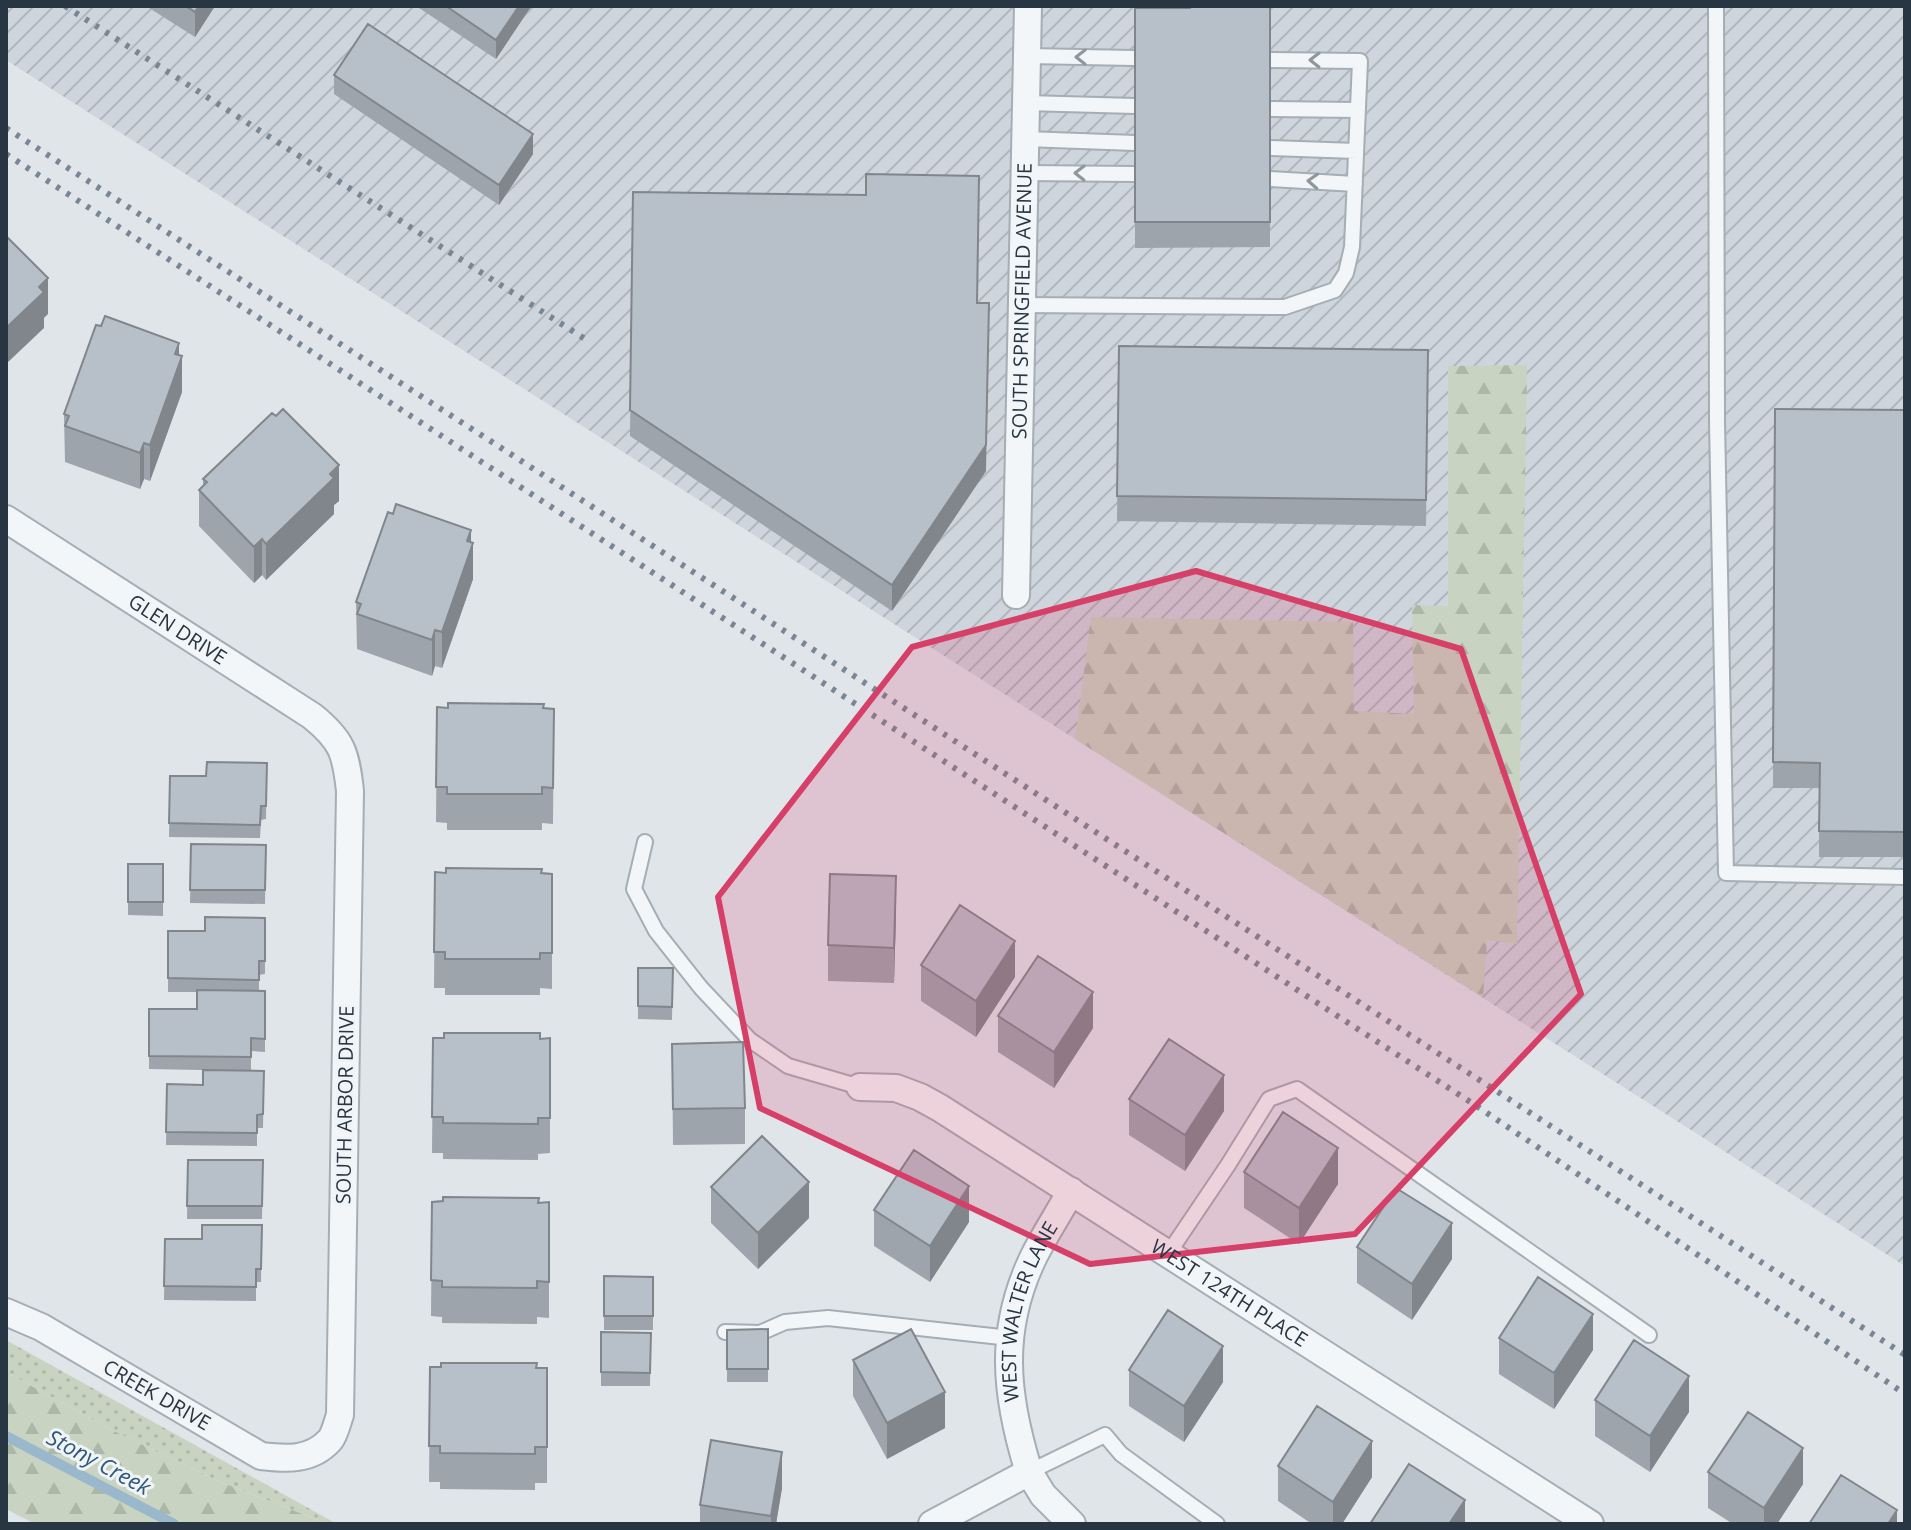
<svg xmlns="http://www.w3.org/2000/svg" width="1911" height="1530" viewBox="0 0 1911 1530" font-family="'Open Sans',sans-serif">
  <style>
    .industrial { fill: url(#industrial-furrows) }
    .grass { fill: url(#grass-dots) }
    .forest { fill: url(#forest-firs) }
    .lines { fill: none; stroke-linecap: round; stroke-linejoin: round }
    .stream { stroke: #99b8cc; stroke-width: 10 }
    .lane-casing { stroke: #a5adb5; stroke-width: 18 }
    .street-casing { stroke: #a5adb5; stroke-width: 30 }
    .lane { stroke: #f3f6f8; stroke-width: 14 }
    .street { stroke: #f3f6f8; stroke-width: 26 }
    .rail { stroke: #798795; stroke-width: 6; stroke-dasharray: 4 8; stroke-linecap: butt }
    .wall { fill: #9da4ac }
    .shaded-wall { fill: #80868c }
    .building { fill: #b7bfc8; stroke: #80868c; stroke-width: 2 }
    .oneway { stroke: #8e969e }
    .marked { fill: #d63f67; fill-opacity: 0.2; stroke: #d63f67; stroke-width: 6; stroke-linejoin: round }
    .labels { text-anchor: middle; stroke-width: 6; stroke-linejoin: round; paint-order: stroke }
    .street-label { font-size: 20px; fill: #283543; stroke: #f0f4f7 }
    .water-label { font-size: 22px; font-style: italic; fill: #2f5979; stroke: #f0f4f7 }
  </style>
  <defs>
    <pattern id="industrial-furrows" width="10" height="10" patternUnits="userSpaceOnUse" patternTransform="scale(2)"><rect width="10" height="10" fill="#ced5dc"/><path d="M-1 1l2-2M0 10L10 0M9 11l2-2" fill="none" stroke="#b1b7be"/></pattern>
    <pattern id="grass-dots" width="8" height="8" patternUnits="userSpaceOnUse" patternTransform="scale(2)"><rect width="8" height="8" fill="#c8d4c1"/><path d="M2 2h.1M6 6h.1" fill="none" stroke="#acb7a7" stroke-width="1.8" stroke-linecap="round"/></pattern>
    <pattern id="forest-firs" width="22" height="20" patternUnits="userSpaceOnUse" patternTransform="scale(2)"><rect width="22" height="20" fill="#c8d4c1"/><path d="M5 1l3.5 6h-7zM16 11l3.5 6h-7z" fill="#acb7a7"/></pattern>
  </defs>
  <rect width="100%" height="100%" fill="#e0e5ea"/>
  <path class="industrial" d="M6 6H1905V1266L6 60Z"/>
  <path class="grass" d="M6 1340 337 1524H328L216 1480 112 1430 6 1372Z"/>
  <path class="forest" d="M1527 365 1517 944 1487 940 1483 997 1075 739 1091 617 1353 622 1354 711 1414 714 1412 605 1448 606V366Z
    M6 1372 112 1430 216 1480 328 1524H35L6 1509Z"/>
  <g class="lines">
    <path class="stream" d="M6 1436 174 1524"/>
    <defs>
      <path id="lane" d="M1716 6 1717 422 1726 873 1905 877
        M1027 56 1135 58
        M1026 103 1135 106
        M1270 109 1358 110
        M1025 139 1135 143
        M1271 148 1356 151
        M1024 173 1135 174
        M1270 179 1355 184
        M1022 305 1285 307 1335 290 1346 273 1352 247 1360 61 1270 60
        M645 842 634 889 656 931 701 988 750 1040 788 1066 860 1087
        M1168 1254 1228 1165 1269 1099 1297 1089 1649 1335
        M725 1332 760 1333 785 1322 828 1318 1010 1338
        M1029 1472 1105 1435 1121 1454 1217 1524"/>
      <g id="street">
        <path id="s1" d="M6 519 312 716C342 740 346 753 350 791L340 1415C337 1423 335 1434 330 1440 311 1461 286 1459 261 1456L41 1327 6 1312"/>
        <path id="s2" d="M1016 595 1028 6"/>
        <path id="s3" d="M860 1087 896 1088 920 1097 940 1108 1590 1524"/>
        <path d="M1029 1472 1043 1495 1072 1524"/>
        <path id="s4" d="M932 1524 1029 1472C1005 1395 998 1330 1034 1256 1045 1234 1059 1213 1071 1191"/>
      </g>
    </defs>
    <use href="#lane" class="lane-casing"/>
    <use href="#street" class="street-casing"/>
    <use href="#lane" class="lane"/>
    <use href="#street" class="street"/>
    <path class="rail" d="M65 6 585 339
      M6 128 1905 1355
      M6 154 1472 1103 1905 1394"/>
  </g>
  <path class="wall" d="M146 6H215L195 37Z
    M416 6H530V8L496 59Z
    M1270 6V247L1135 248V8Z
    M334 75 533 154 499 205 334 94Z
    M633 192 977 303 986 471 892 611 630 436Z
    M1119 346 1428 350 1426 526 1117 521Z
    M179 355 182 392 150 481 144 479 140 489 65 462 64 414Z
    M1775 409 1905 410V857H1819V788H1773Z
    M203 479 339 501 334 505V514L266 580 262 575 254 583 199 526V490L203 486Z
    M471 542 473 579 442 668 435 666 432 676 357 649 356 602Z
    M437 707 554 709 553 824 542 823V830H447V823L436 822Z
    M267 763 266 819 261 820 260 838 169 837 170 776H206Z
    M191 844 266 845 265 904 190 903Z
    M128 864H163V916L128 915Z
    M435 872 552 874V989L540 988V995H445V988H434Z
    M896 912 894 983 828 981V945Z
    M265 918V974L259 975V991H265V1052L251 1051V1071L149 1069V1009H197V992H168V931H205Z
    M921 965 1015 977 976 1037 921 1001Z
    M638 968H673L672 1020 638 1019Z
    M998 1016 1093 1028 1054 1088 998 1052Z
    M433 1038H550V1153L538 1154V1160L443 1159V1153H432Z
    M672 1044 745 1108V1144L673 1145Z
    M264 1071 263 1128H257V1146L166 1145 167 1084 203 1085Z
    M1129 1099 1224 1111 1185 1171 1129 1135Z
    M188 1160H263L262 1219H187Z
    M1244 1172 1338 1184 1299 1244 1244 1208Z
    M711 1187 809 1218 758 1269 711 1223Z
    M432 1202H549V1318L537 1317V1324L442 1323V1317L431 1316Z
    M874 1210 969 1222 930 1282 874 1246Z
    M262 1225 261 1282H256V1301L164 1300 165 1239H202Z
    M1357 1247 1452 1259 1412 1320 1357 1283Z
    M604 1276 653 1277V1330H604Z
    M768 1329V1382H727V1330Z
    M601 1332 651 1333 650 1386H601Z
    M1499 1338 1593 1350 1554 1409 1499 1374Z
    M853 1360 945 1428 887 1459 853 1396Z
    M430 1367 547 1368V1483H535V1490L440 1489V1482H429Z
    M1129 1370 1223 1382 1184 1442 1129 1406Z
    M1595 1400 1689 1412 1650 1472 1595 1436Z
    M1278 1466 1372 1477 1342 1524H1312L1278 1501Z
    M1708 1472 1803 1484 1777 1524H1733L1708 1508Z
    M782 1488 776 1524H700V1505Z"/>
  <path class="shaded-wall" d="M199 6H215L195 37V12Z
    M519 6H530V8L496 59V40Z
    M533 134V154L499 205V185Z
    M48 278V314L44 318V328L6 364V328L39 287Z
    M989 303 986 471 892 611V585Z
    M179 343V363L182 356V392L150 481V445Z
    M144 443V479L140 489V453Z
    M339 465V501L334 505V514L266 580V544Z
    M471 530V550L473 543V579L442 668V632Z
    M262 539V575L254 583V547Z
    M435 630V666L432 676V640Z
    M896 876V912L894 983V948Z
    M1015 941V977L976 1037V1001Z
    M1093 992V1028L1054 1088V1052Z
    M1224 1075V1111L1185 1171V1135Z
    M1338 1148V1184L1299 1244V1208Z
    M809 1182V1218L758 1269V1233Z
    M969 1186V1222L930 1282V1246Z
    M1452 1223V1259L1412 1320V1284Z
    M1593 1314V1350L1554 1409V1373Z
    M1223 1346V1382L1184 1442V1406Z
    M1689 1376V1412L1650 1472V1436Z
    M945 1392V1428L887 1459V1423Z
    M1372 1441V1477L1342 1524H1333V1502Z
    M1803 1448V1484L1777 1524H1764V1508Z
    M782 1452V1488L776 1524H771V1516Z
    M1465 1500V1524H1449Z
    M1897 1510V1524H1888Z"/>
  <path class="building" d="M186 6H199L195 12Z
    M446 6H519L496 40Z
    M1190 6H1270V222H1135V8H1190Z
    M368 24 533 134 499 185 334 75Z
    M866 174 979 176 977 303H989L986 445 892 585 630 410 633 192 866 195Z
    M6 236 48 278 39 287 44 292 6 328Z
    M105 316 179 343 175 354 182 356 150 445 144 443 140 453 65 426 69 416 64 414 96 325 101 326Z
    M1119 346 1428 350 1426 500 1117 496Z
    M283 409 339 465 330 474 334 478 266 544 262 539 254 547 199 490 207 482 203 479 272 413 276 416Z
    M1775 409 1905 410V832L1819 831 1820 763 1773 762Z
    M396 504 471 530 467 541 473 543 442 632 435 630 432 640 357 614 361 604 356 602 388 512 393 514Z
    M448 703 544 704 543 708 554 709 553 788 542 787V794H447V787H436L437 707 448 708Z
    M207 762 267 763 266 806H261L260 825 169 823 170 776H206Z
    M191 844 266 845 265 890H190Z
    M128 864H163V902H128Z
    M446 868 542 869 541 873 552 874V953H540V959H445V952H434L435 872 446 873Z
    M830 874 896 876 894 948 828 945Z
    M960 905 1015 941 976 1001 921 965Z
    M205 917 265 918V961H259V980L168 978V931H205Z
    M1038 956 1093 992 1054 1052 998 1016Z
    M638 968H673L672 1007 638 1006Z
    M197 990 265 991V1039L251 1038V1057L149 1056V1009H197Z
    M444 1033H540V1039L550 1038V1118H538V1124L443 1123V1117H432L433 1038H444Z
    M1169 1039 1224 1075 1185 1135 1129 1099Z
    M743 1042 745 1108 673 1109 672 1044Z
    M203 1070 264 1071 263 1114 257 1115V1133L166 1132 167 1084 203 1085Z
    M1283 1112 1338 1148 1299 1208 1244 1172Z
    M762 1136 809 1182 758 1233 711 1187Z
    M914 1150 969 1186 930 1246 874 1210Z
    M188 1160H263L262 1206H187Z
    M1396 1188 1452 1223 1412 1284 1357 1247Z
    M443 1197 539 1198 538 1203 549 1202V1282L537 1281V1288L442 1287V1281L431 1280 432 1202 443 1201Z
    M202 1225H262L261 1269H256V1287L164 1286 165 1239H202Z
    M604 1276 653 1277V1316H604Z
    M1538 1277 1593 1314 1554 1373 1499 1338Z
    M1168 1310 1223 1346 1184 1406 1129 1370Z
    M768 1329V1369H727V1330Z
    M911 1329 945 1392 887 1423 853 1360Z
    M601 1332 651 1333 650 1373 601 1372Z
    M1634 1340 1689 1376 1650 1436 1595 1400Z
    M441 1363H537L536 1368H547V1447H535V1454L440 1453V1446H429L430 1367H441Z
    M1317 1406 1372 1441 1333 1502 1278 1466Z
    M1748 1412 1803 1448 1764 1508 1708 1472Z
    M711 1440 782 1452 771 1516 700 1505Z
    M1409 1464 1465 1500 1449 1524H1370Z
    M1841 1475 1897 1510 1888 1524H1809Z"/>
  <defs><path id="oneway-chevron" d="M-2-3.5L2.5 0L-2 3.5" fill="none" stroke-width="1.6" stroke-linecap="round" stroke-linejoin="round" transform="scale(2)"/></defs>
  <g class="oneway">
    <use href="#oneway-chevron" transform="translate(1081 57) rotate(-179)"/>
    <use href="#oneway-chevron" transform="translate(1315 60) rotate(-179)"/>
    <use href="#oneway-chevron" transform="translate(1080 173) rotate(-179)"/>
    <use href="#oneway-chevron" transform="translate(1313 181) rotate(-177)"/>
  </g>
  <path class="marked" d="M1196 571 1461 649 1581 994 1355 1234 1090 1264 760 1108 718 897 912 647Z"/>
  <g class="labels">
    <g class="street-label">
      <text dy="7" stroke="none"><textPath href="#s2" startOffset="294">SOUTH SPRINGFIELD AVENUE</textPath></text>
      <text dy="7" stroke="none"><textPath href="#s1" startOffset="204">GLEN DRIVE</textPath></text>
      <text transform="translate(345 1105) rotate(-89)" y="7">SOUTH ARBOR DRIVE</text>
      <text dy="7" stroke="none"><textPath href="#s3" startOffset="428">WEST 124TH PLACE</textPath></text>
      <text dy="7" stroke="none"><textPath href="#s4" startOffset="276">WEST WALTER LANE</textPath></text>
      <text transform="translate(157 1395) rotate(30)" y="7">CREEK DRIVE</text>
    </g>
    <g class="water-label">
      <text transform="translate(99 1462) rotate(28)" y="8">Stony Creek</text>
    </g>
  </g>
  <rect width="1911" height="1530" fill="none" stroke="#283543" stroke-width="16"/>
</svg>
